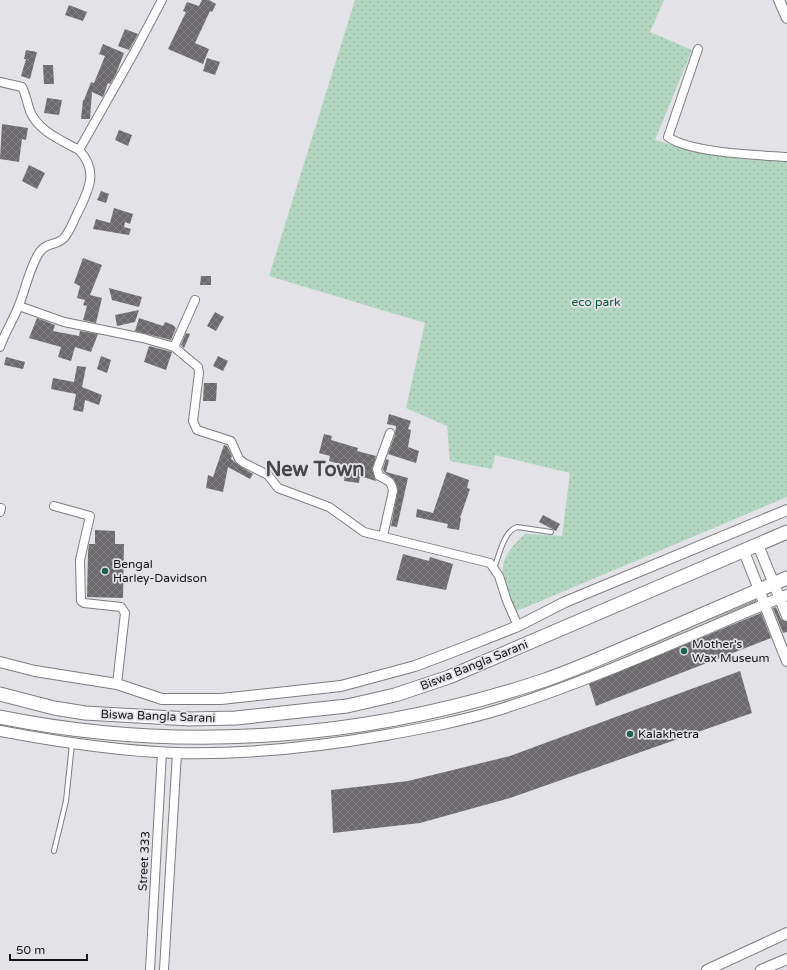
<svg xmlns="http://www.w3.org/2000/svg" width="787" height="970" viewBox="0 0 787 970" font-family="'Varela Round',sans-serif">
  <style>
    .park { fill: url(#park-dots) }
    .building { fill: url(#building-cross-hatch) }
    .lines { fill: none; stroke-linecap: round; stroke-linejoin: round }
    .service-casing { stroke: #7d7d81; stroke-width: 6 }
    .minor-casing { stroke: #7d7d81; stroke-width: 10 }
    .tertiary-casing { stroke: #7d7d81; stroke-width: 12 }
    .primary-casing { stroke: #7d7d81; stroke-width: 15 }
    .service { stroke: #fff; stroke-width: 4 }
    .minor { stroke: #fff; stroke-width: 8 }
    .tertiary { stroke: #fff; stroke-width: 10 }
    .primary { stroke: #fff; stroke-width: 13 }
    .poi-dot { fill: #1f6252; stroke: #e2e2e7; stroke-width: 1.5 }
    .labels { text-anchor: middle; stroke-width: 3.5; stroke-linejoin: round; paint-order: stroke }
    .park-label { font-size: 12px; fill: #0b5939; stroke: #e2e2e7 }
    .poi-label { font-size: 12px; fill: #151517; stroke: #e2e2e7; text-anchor: start }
    .street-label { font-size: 12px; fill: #151517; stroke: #e2e2e7 }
    .town-label { font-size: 20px; font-weight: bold; fill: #46474a; stroke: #e2e2e7 }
  </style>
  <defs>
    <pattern id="park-dots" width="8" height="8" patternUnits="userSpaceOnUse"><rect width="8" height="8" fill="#b2d6c1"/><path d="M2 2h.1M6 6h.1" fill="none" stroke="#98b7a5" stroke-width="1.8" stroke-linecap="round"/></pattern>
    <pattern id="building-cross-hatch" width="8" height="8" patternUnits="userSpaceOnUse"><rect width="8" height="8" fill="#6d6a6d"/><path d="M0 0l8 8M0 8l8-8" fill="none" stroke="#848284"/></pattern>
  </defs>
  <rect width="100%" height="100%" fill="#e2e2e7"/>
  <path class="park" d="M355 0H664L650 32 692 50 655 140 699 153 744 159 787 162V497L517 611C498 579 495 560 525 534L562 536 570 473 495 455 492 469 450 461 447 426 406 408 425 323 269 276Z"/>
  <path class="building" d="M202 0H209L216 4 212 12 210 11 195 43 209 49 203 64 168 49 186 12 183 11 187 2 199 6Z
    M69 5 87 12 83 21 65 15Z
    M125 29 138 34 129 50 118 46Z
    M103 44 124 53 116 74 110 84 108 83 103 97 92 92 90 119H81L83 100H84L91 82 94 83 105 56 99 54Z
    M26 50 37 52 30 79 21 76 26 59H24Z
    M207 58 220 62 215 75 203 71Z
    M43 65H53L54 84H44Z
    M47 98 62 100 59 115 44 113Z
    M2 124 28 128 26 140 22 139 19 162 0 159Z
    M119 130 132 135 128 146 115 140Z
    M29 165 45 173 37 189 22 181Z
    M101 191 109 194 106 203 97 200Z
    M114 208 133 214 130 224 125 222 124 227 131 229 129 235 93 229 96 219 110 223Z
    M83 258 102 265 90 295 102 298 96 323 83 320 87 306 83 305 85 300 77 298 80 286 74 283Z
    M201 276H211V285H200Z
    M109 288 142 297 139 307 112 300Z
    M139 310 135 322 117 326 115 315Z
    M215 312 224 317 216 331 207 326Z
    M37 318 55 325 53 331 79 336 80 331 98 334 91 352 75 347 71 361 58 357 61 347 29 338Z
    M139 318 163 326 165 322 173 325 176 328 171 340 135 331Z
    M186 333 190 334 184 348 181 345Z
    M149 346 172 352 166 370 144 362Z
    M101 356 111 360 107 373 97 369Z
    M218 356 228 361 223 371 213 366Z
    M6 357 25 362 23 369 4 365Z
    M77 366 86 367 82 387 102 395 99 405 85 400 83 412 73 410 76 394 51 389 53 378 74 382Z
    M204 383H217L216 401H203Z
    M389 414 411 421 408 429 411 430 408 447 419 451 416 463 388 454 395 435 396 426 387 424Z
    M324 434 332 436 331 440 358 448 357 451 376 456 372 470 376 481 360 476 359 483 344 481 346 466 329 461 330 456 319 453Z
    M224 445 227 446 232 456 231 459 241 467 253 474 250 479 228 467 223 492 206 488 208 475 213 477Z
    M386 459 389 460 386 472 408 478 397 527 391 526 398 490 394 479 384 472 383 469Z
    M447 472 469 480 467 488 470 489 460 518H461L459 530 447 528 448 524 416 517 417 509 433 513Z
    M543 515 560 524 556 531 539 522Z
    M95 530 115 531V544H124L123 598 87 597 88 552 89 544H95Z
    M403 554 429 561 430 557 453 564 446 590 396 580Z
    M756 600V601L677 634 634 653Z
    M776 607 781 619 787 622V632L783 633 773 608Z
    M761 613 771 638 596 706 589 684Z
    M740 671 752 713 510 798 420 823 333 833 331 790 408 781 510 756Z"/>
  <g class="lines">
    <defs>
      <path id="service" d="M495 566C499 555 504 531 517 527L551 532
        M54 851 66 801 72 744"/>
      <path id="minor" d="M698 49 668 137C690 153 759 155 787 157
        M0 82 22 87C26 95 27 103 30 111 38 131 61 140 79 150
        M19 306 64 322 143 338 174 347 198 367 199 373 193 421 197 430 231 441 239 459 244 463 268 475 278 488 329 507 364 532 490 563 499 576 507 601 518 626
        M0 347C5 332 14 319 19 305 26 288 29 269 39 253 46 242 56 246 64 238 70 231 73 222 77 214 89 190 99 171 79 150L135 51 162 0
        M174 347 195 300
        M54 506 90 516 80 560 81 601 84 603 121 607 125 613 117 684
        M0 512 1 508
        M383 536 393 491C392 481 387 480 379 476L377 469 390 433
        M150 970 162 752
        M164 970 177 753"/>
      <path id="tertiary" d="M779 0 787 18
        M758 545 787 616
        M744 552C759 588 772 625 787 661
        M0 662 35 671 117 684 162 699H221L341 686 415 666 460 649 518 626 565 602 787 510
        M0 731C58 742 116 751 175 753 245 755 317 747 386 735 424 728 462 721 498 710 597 679 692 634 787 595
        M707 970 787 933
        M761 970 787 959"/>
      <path id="primary" d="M0 694 54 708 85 713 190 719 236 718 347 706 395 695 449 677 787 532
        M0 717C183 754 369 739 545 680 580 668 614 652 648 638 694 618 741 598 787 578"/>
    </defs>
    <use href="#service" class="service-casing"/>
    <use href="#minor" class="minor-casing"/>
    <use href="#tertiary" class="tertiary-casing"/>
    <use href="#primary" class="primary-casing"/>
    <use href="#service" class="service"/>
    <use href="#minor" class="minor"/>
    <use href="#tertiary" class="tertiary"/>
    <use href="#primary" class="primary"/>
  </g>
  <g class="poi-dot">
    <circle cx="105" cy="571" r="4"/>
    <circle cx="684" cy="651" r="4"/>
    <circle cx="630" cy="734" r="4"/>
  </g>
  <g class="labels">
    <g class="park-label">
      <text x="596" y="306">eco park</text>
    </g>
    <g class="poi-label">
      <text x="113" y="568">Bengal<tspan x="113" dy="14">Harley-Davidson</tspan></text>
      <text x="692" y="648">Mother's<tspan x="692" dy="14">Wax Museum</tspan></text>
      <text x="638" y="738">Kalakhetra</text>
    </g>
    <g class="street-label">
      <text transform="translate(474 665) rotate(-22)" y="4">Biswa Bangla Sarani</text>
      <text transform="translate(158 716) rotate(2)" y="4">Biswa Bangla Sarani</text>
      <text transform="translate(144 861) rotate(-87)" y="4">Street 333</text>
    </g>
    <g class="town-label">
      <text x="315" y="476">New Town</text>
    </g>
  </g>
  <path d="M10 954v6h77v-6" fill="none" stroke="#151517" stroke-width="2"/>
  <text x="16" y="954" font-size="12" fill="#151517" stroke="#e2e2e7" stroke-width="3" paint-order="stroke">50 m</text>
</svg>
